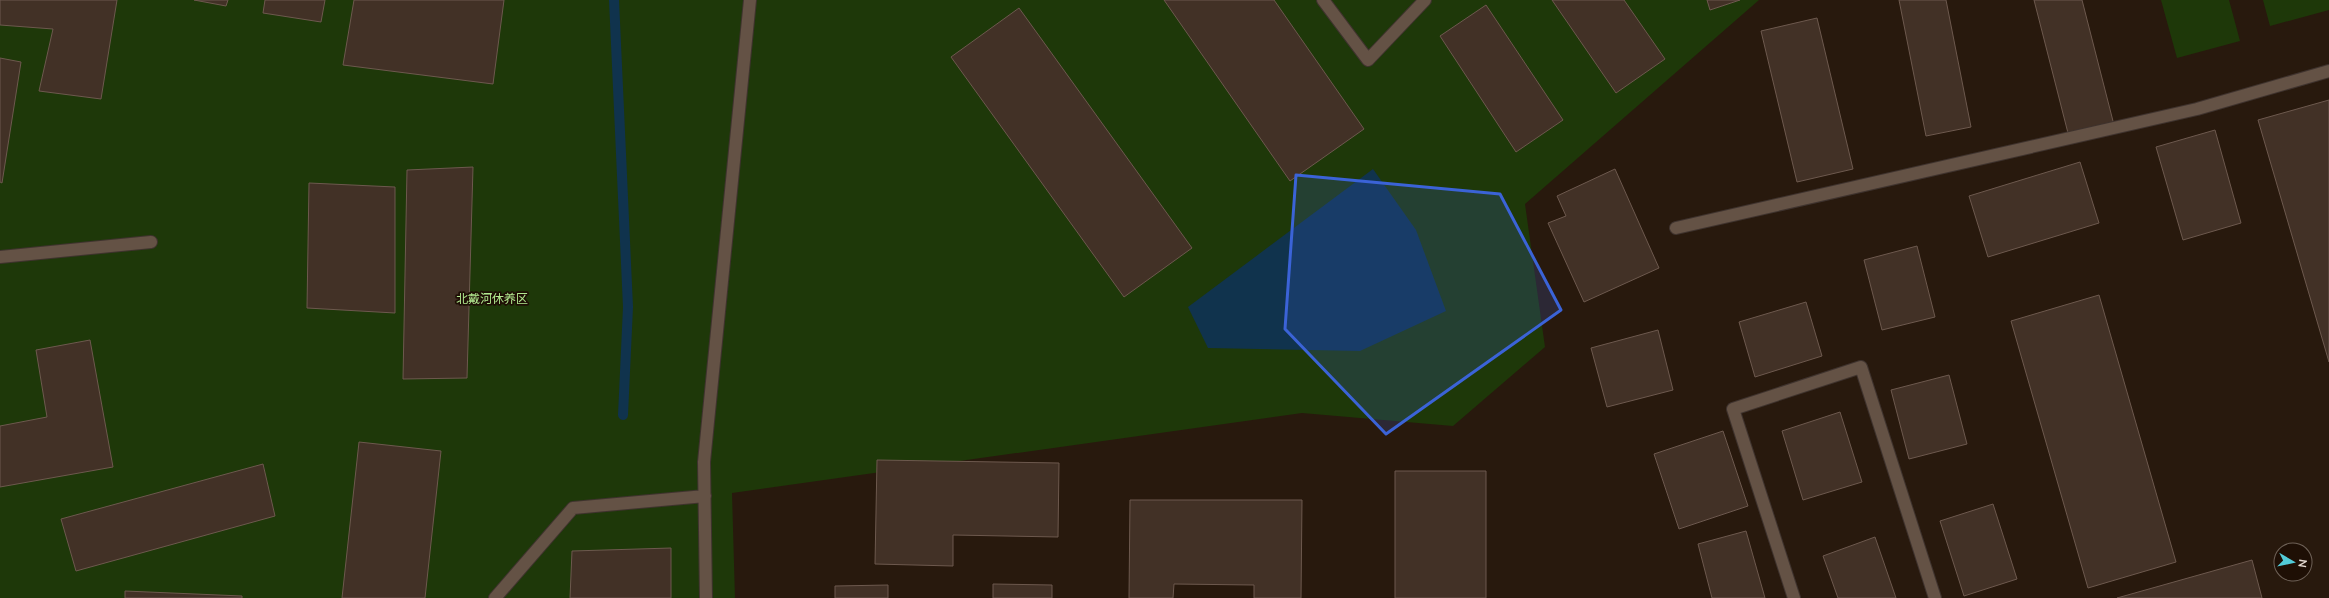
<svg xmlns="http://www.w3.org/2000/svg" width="2329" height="598" viewBox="0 0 2329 598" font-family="Mulish,'Noto Sans SC',sans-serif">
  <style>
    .green { fill: #1e3809 }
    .water { fill: #10334d }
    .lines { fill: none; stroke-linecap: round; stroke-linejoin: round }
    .stream { stroke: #10334d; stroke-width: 10 }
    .building { fill: #423126; stroke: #6d594e }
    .minor-casing { stroke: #3f332e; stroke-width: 14 }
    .minor { stroke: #645245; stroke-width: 12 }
    .marked { fill: #3b63d7; fill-opacity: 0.2; stroke: #3b63d7; stroke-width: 3; stroke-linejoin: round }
    .labels { text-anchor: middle; stroke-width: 3.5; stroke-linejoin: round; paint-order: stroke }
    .park-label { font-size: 12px; fill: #b1e98f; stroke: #1e0f05 }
  </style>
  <rect width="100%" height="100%" fill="#28190d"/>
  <path class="green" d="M0 0H1759L1525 204 1545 347 1453 426 1302 413 732 493 735 598H0Z
    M2161 0H2229L2240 41 2177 58Z
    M2263 0H2329V10L2270 26Z"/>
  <path class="water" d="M1373 169 1416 230 1446 311 1360 351 1208 348 1188 307Z"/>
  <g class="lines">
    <path class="stream" d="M614 0 628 307 623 415"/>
  </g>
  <path class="building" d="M0 0H117L101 99 39 91 53 29 0 25Z
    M194 0H228L226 6Z
    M265 0H325L321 22 263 13Z
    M354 0H504L493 84 343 65Z
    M1164 0H1274L1364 129 1290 181Z
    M1552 0H1624L1665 59 1616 93Z
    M1707 0H1740L1710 10Z
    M1899 0H1946L1971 127 1926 136Z
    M2034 0H2082L2114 125 2069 137Z
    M1486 5 1563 120 1516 152 1440 36Z
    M1019 8 1192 248 1124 297 951 57Z
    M1817 18 1853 169 1797 182 1761 31Z
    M0 58 21 62 2 183 0 182Z
    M2329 100V362L2258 120Z
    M2215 130 2241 223 2183 240 2156 147Z
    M2080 162 2099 223 1988 257 1969 196Z
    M473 167 467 378 403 379 407 170Z
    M1615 169 1659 268 1584 302 1548 223 1566 216 1557 196Z
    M309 183 395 187V313L307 308Z
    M1917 246 1935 317 1882 330 1864 260Z
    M2099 295 2176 562 2088 588 2011 321Z
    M1806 302 1822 356 1755 377 1739 322Z
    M1658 330 1673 390 1607 407 1591 348Z
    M90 340 113 467 0 487V426L47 417 36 350Z
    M1949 375 1967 444 1909 459 1891 390Z
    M1840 412 1862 482 1803 500 1782 431Z
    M1723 431 1748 506 1679 529 1654 454Z
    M359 442 441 451 425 598H342Z
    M877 460 1059 463 1058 537 953 535V566L875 564Z
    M263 464 275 516 76 571 61 519Z
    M1395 471H1486V598H1395Z
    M1130 500H1302L1301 598H1254V585L1174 584 1173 598H1129Z
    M1993 504 2017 579 1964 596 1940 521Z
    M1746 531 1765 598H1712L1698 544Z
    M1875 537 1896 598H1838L1823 556Z
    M671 548V598H570L572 551Z
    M2252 560 2262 598H2117Z
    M993 584 1052 585V598H993Z
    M888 585V598H835V586Z
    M125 591 242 596V598H125Z"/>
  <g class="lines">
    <defs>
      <path id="minor" d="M1323 0 1368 60 1425 0
        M1676 228 2197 109 2329 71
        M0 257 151 242
        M495 598 573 508 705 496
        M706 598 704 462 750 0
        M1794 598 1733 409 1861 367 1935 598"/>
    </defs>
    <use href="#minor" class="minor-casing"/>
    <use href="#minor" class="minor"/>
  </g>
  <path class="marked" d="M1296 175 1500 194 1561 310 1386 434 1285 329Z"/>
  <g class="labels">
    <g class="park-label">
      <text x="492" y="303">北戴河休养区</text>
    </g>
  </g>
  <g transform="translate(2293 562) rotate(99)"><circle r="19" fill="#1e0f05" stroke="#6e6157"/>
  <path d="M0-3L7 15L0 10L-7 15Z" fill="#52cbd8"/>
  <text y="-6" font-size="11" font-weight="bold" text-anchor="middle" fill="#e5dbd3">N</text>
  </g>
</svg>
